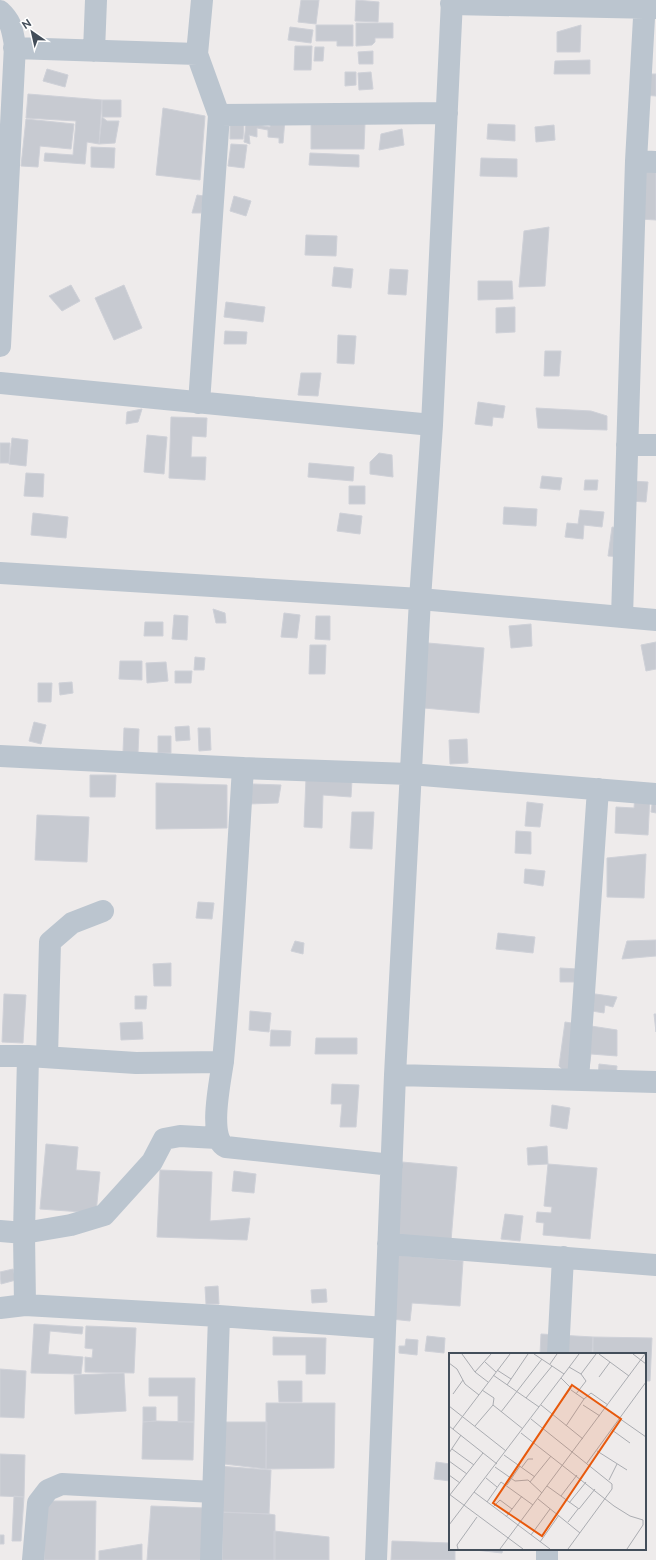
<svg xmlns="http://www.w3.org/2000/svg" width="656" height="1560" viewBox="0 0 656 1560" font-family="Raleway,sans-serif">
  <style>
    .building { fill: #c7cad1; stroke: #cfd1d8 }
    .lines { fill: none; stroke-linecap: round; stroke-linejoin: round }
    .minor { stroke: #bbc5cf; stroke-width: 22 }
    .inset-road { fill: none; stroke: #aaacb1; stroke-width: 1 }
    .view { fill: #e8590c; fill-opacity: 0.15; stroke: #e8590c; stroke-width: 2 }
    .inset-edge { fill: none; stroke: #434e5a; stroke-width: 2 }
  </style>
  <rect width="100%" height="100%" fill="#eeebeb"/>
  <path class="building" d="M301 0H319L316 24 298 22Z
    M356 0 379 2 378 22 355 21Z
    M356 23H393V38H375V42L372 45 356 46Z
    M316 25H353V46H337V41H316Z
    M581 25 580 52H557V32Z
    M290 27 313 30 311 43 288 40Z
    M295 46H312L311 70H294Z
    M315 47H324L323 61H314Z
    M373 51V64H359L358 52Z
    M590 60V74H554L555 61Z
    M47 69 68 75 65 87 43 81Z
    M345 72H356V85L345 86Z
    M371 72 373 89 359 90 358 73Z
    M642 74H656V96L640 95Z
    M28 94 102 100 99 144 87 142 85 164 44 161 45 153 73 155 76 121 26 118Z
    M102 100H121V117H102Z
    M163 108 205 116 200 180 156 175Z
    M102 117 107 121H119L115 143 99 144Z
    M26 119 74 124 71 149 40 146 38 167 21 166Z
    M285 119 283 143H279V138L268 137V130L257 128V137L249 135 250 144 244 142 246 123 270 127 271 120Z
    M230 123H244L243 139H230Z
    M311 123H365L364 149H311Z
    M488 124 515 125V141L487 139Z
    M554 125 555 140 536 142 535 127Z
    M402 129 404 145 379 150 381 134Z
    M231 144 247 145 244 168 228 166Z
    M91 147 115 148 114 168 91 167Z
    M310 153 359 155V167L309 165Z
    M481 158 517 159V177L480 176Z
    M642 165H656V220L639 219Z
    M197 195 204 196 201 213H192Z
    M234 196 251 201 246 216 230 211Z
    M549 227 545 286 519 287 524 231Z
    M306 235 337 236 336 256 305 255Z
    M334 267 353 269 351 288 332 286Z
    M390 269 408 270 406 295 388 294Z
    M478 281H512L513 299 478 300Z
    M71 285 80 301 62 311 49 296Z
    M124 285 142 328 114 340 95 298Z
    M226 302 265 307 263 322 224 317Z
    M515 307V332L496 333V308Z
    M225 331 247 332 246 344H224Z
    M338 335 356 336 354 364 337 363Z
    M545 351H561L559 376H544Z
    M301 373H321L318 396 298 395Z
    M478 402 505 406 503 418 493 417 492 426 475 424Z
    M536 408 591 411 607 416V430L538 428Z
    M142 409 138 422 126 424 127 412Z
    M171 417 207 418 206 437 192 436 191 457H206L205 480 169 478Z
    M147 435 167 437 164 474 144 472Z
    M12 438 28 440 26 466 9 464Z
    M0 443H10L9 463H0Z
    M379 453 392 455 393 477 370 474V462Z
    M309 463 354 467 353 481 308 477Z
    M26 473 44 474 43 497 24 496Z
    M542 476 562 478 560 490 540 488Z
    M585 480H598L597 490H584Z
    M631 481 648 482 646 502 629 501Z
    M349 486H365V504H349Z
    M504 507 537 509 536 526 503 524Z
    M580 510 604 512 602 527 584 525 583 539 565 537 567 523 578 524Z
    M33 513 68 517 66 538 31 535Z
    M340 513 362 516 360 534 337 531Z
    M612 527 631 530 625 557 608 556Z
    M213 609 225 613 226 623H216Z
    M284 613 300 615 297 638 281 637Z
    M174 615 188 616 187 640 172 639Z
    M316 616H330V640L315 639Z
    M145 622H163V636H144Z
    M531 624 532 646 511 648 509 626Z
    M656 642V669L646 671 641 645Z
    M428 643 484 648 479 713 424 708Z
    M310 645H326L325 674H309Z
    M195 657 205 658 204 670H194Z
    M120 661H142V680L119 679Z
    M166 662 168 681 147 683 146 663Z
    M175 671H192L191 683H175Z
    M72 682 73 693 60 695 59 683Z
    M38 683H52L51 702H38Z
    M34 722 46 725 41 744 29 741Z
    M189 726 190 740 176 741 175 727Z
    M124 728 139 729 138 753 123 752Z
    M198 728H210L211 750 199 751Z
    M158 736H171V753H158Z
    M467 739 468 763 450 764 449 740Z
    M90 775H116L115 797H90Z
    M306 778 352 780 351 797 323 795 322 828 304 827Z
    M156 783 227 785V828L156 829Z
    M253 784 281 785 278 803 249 804Z
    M654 789H656V813L651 812Z
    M635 795 650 796 648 835 615 833 616 807 634 808Z
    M527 802 543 804 540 827 525 826Z
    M352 812H374L372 849 350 848Z
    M37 815 89 817 87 862 35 860Z
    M516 831 531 832V854L515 853Z
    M646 854 644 898 607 897V858Z
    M525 869 545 871 543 886 524 883Z
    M198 902 214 903 212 919 196 918Z
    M498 933 535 937 533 953 496 949Z
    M656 940V956L622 959 627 941Z
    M295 941 304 943 303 954 291 951Z
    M171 963V986H154L153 964Z
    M560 968 578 969 577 982H560Z
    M588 993 617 997 613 1007 605 1005 604 1013 586 1010Z
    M4 994 26 995 23 1043 2 1042Z
    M135 996H147L146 1009H135Z
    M250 1011 271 1013 269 1032 249 1030Z
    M654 1014H656V1032Z
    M142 1022 143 1039 121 1040 120 1023Z
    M565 1022 617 1030V1056L591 1054 589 1068 574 1080 559 1066Z
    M271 1030 291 1031 290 1046H270Z
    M316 1038H357V1054H315Z
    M599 1064 617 1066 616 1077 598 1076Z
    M332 1084 359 1085 356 1127H340L342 1104H331Z
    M552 1105 570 1108 567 1129 550 1126Z
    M46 1144 78 1147 76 1170 100 1172 96 1213 40 1209Z
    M547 1146 548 1164 528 1165 527 1148Z
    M402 1162 457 1167 451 1241 396 1237Z
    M548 1164 597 1168 590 1239 543 1235 544 1223 536 1222 537 1212 551 1213 552 1207 544 1206Z
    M160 1170 212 1172 210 1221 250 1218 247 1240 157 1237Z
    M234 1171 256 1174 254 1193 232 1191Z
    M505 1214 523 1216 520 1241 501 1239Z
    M396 1255 463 1261 460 1306 412 1303 410 1321 391 1319Z
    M13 1269 16 1280 1 1284 0 1272Z
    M218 1286 219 1304H206L205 1287Z
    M326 1289 327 1302 312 1303 311 1290Z
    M34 1324 83 1327 82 1334 50 1331 48 1354 83 1357 81 1374 31 1373Z
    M86 1326 136 1328 134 1373 85 1372V1357L92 1358 93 1349 85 1348Z
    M541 1334 593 1337 592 1354H540Z
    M427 1336 445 1338 444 1353 425 1351Z
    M273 1337 326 1338 325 1374H306V1355H273Z
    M593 1337 652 1338 650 1381H645V1354H593Z
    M406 1339 418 1340 417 1355 399 1353V1346H405Z
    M0 1369 26 1371 24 1418 0 1417Z
    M124 1373 126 1411 75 1414 74 1375Z
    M149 1378H195L194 1422H178V1396H149Z
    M278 1381H302V1402H279Z
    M266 1403H335L334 1468 266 1469Z
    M143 1407H156V1421L143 1422Z
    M156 1421 194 1422 193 1460 142 1459 143 1422Z
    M219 1422H267L266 1469 216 1463Z
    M0 1454 25 1455 24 1497 0 1496Z
    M436 1462 450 1464V1481L434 1479Z
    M218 1466 271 1470 269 1514 214 1512Z
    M14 1496 24 1497 21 1541H12Z
    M46 1501H96L95 1560H44Z
    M151 1506 205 1508 201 1560H147Z
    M223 1512 269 1514 275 1515V1560H222Z
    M274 1531 329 1537V1560H274Z
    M0 1535H4V1544H0Z
    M392 1541 450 1543V1549H455V1560H391Z
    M142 1544V1560H99V1551Z
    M466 1549H503L502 1553Z"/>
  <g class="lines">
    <path class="minor" d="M451 4 656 8
      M0 11C12 22 12 30 15 45L0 346
      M14 48 197 54 219 115 199 403
      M94 51 96 0
      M197 54 202 0
      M219 115 447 113
      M636 161 656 162
      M0 383 432 425
      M627 445H656
      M0 573 420 599 656 620
      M622 617 636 161 645 0
      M0 756 243 768 410 774 656 794
      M243 768C237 865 232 963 223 1061 221 1078 207 1139 226 1147L392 1165
      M0 1056H28L136 1063 223 1062
      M47 1057 50 942 72 923 103 911
      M395 1075 656 1082
      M578 1080 598 789
      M0 1231 24 1233 71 1225 104 1215 152 1162 164 1139 180 1136 217 1138
      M388 1244 656 1265
      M25 1305 24 1233 28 1056
      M0 1308 25 1305 219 1316 385 1328
      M558 1354 563 1257
      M33 1560 38 1503 48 1490 62 1484 213 1492
      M211 1560 219 1316
      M376 1560 395 1075 420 599 432 425 452 0
      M547 1560V1549"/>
  </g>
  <g transform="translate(449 1353)">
    <rect width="197" height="197" fill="#eeebeb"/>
    <path class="inset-road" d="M13 1 26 19 39 29M85 1 115 21 130 1M150 1 180 23M184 1 197 11M36 9 47 19M0 10 8 16 16 31 30 42M101 11 108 1M120 14 132 21 147 1M48 17 62 26M26 19 42 1M44 22 90 54M150 24 161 9M58 32 79 1M33 37 45 45 44 52M4 41 14 27M127 41 137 28 132 21M77 45 103 13M135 46 142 40 159 52M92 52 134 86M134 52 151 63M0 53 57 98M157 56 197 84M52 59 93 6M103 61 122 35 112 25M82 66 163 131V136L119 196M0 73 48 111M26 73 44 52 74 76M117 73 135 46 122 37M4 76 61 1M163 77 181 90M72 80 165 153 181 163 194 167V172L178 196M3 96 25 112M148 98 178 117M0 100 12 82M55 102 86 124M0 108 18 121M138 110 197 29M46 114 66 128 79 127 93 140M73 114 79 106H84M0 122 11 130M37 125 48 134M160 127 168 111M81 129 102 103M58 132 71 113M98 133 130 156 146 136M25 139 101 196M0 141 74 196M0 143 34 100M112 143 128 122M89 146 131 180M38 149 52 129 84 152M120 150 137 129M44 154 51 147 63 156M57 164 73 143M119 169 129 156M0 172 115 21M82 182 101 156M91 189 110 162M9 196 8 192 28 164M51 196 196 1"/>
    <path class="view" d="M123 32 172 66 93 183 44 150Z"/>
    <rect width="197" height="197" class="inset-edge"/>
  </g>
  <g transform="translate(32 32) rotate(326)" stroke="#ffffff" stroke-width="3" paint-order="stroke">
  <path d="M0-3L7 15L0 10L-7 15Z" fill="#434e5a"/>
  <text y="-6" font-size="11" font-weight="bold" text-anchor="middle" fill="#434e5a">N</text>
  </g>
</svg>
